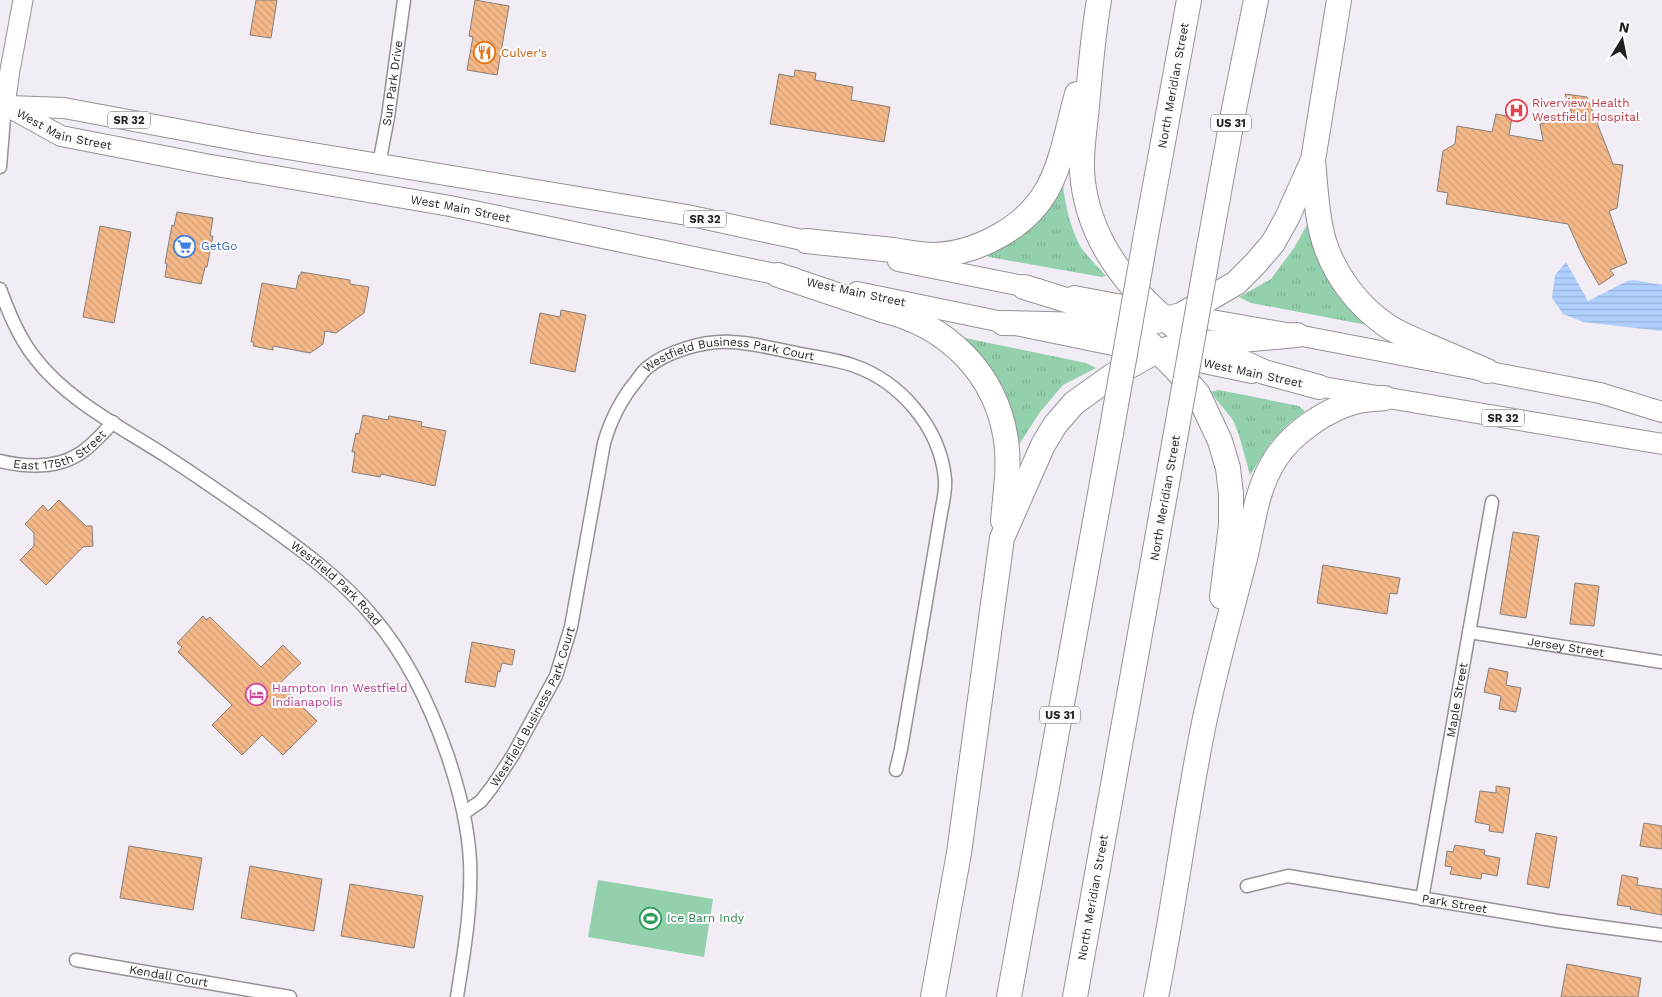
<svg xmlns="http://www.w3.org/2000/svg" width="1662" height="997" viewBox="0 0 1662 997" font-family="'Work Sans',sans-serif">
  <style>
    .grass { fill: url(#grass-tufts) }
    .garden { fill: #93d1ae }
    .water { fill: url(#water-rules) }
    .building { fill: url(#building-back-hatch); stroke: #87807b }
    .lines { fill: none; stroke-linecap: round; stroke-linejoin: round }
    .street-casing { stroke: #969197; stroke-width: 15 }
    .secondary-casing { stroke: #969197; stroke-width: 21 }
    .primary-casing { stroke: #969197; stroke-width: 22 }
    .highway-casing { stroke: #969197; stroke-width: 26 }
    .street { stroke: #fff; stroke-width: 12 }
    .secondary { stroke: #fff; stroke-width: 19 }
    .primary { stroke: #fff; stroke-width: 20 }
    .highway { stroke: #fff; stroke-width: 24 }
    .highway-bridge-casing { stroke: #969197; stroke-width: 26; stroke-linecap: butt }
    .highway-bridge { stroke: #fff; stroke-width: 24 }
    .labels { text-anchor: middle; stroke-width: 4; stroke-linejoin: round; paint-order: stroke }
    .shield { fill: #fdfbfe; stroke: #646164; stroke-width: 1 }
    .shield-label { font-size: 11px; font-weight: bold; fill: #221f22 }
    .food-label { font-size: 12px; fill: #c56008; stroke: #fdfbfe; text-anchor: start }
    .street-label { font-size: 12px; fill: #221f22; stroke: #fdfbfe }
    .health-label { font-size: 12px; fill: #be3a42; stroke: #fdfbfe; text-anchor: start }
    .shop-label { font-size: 12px; fill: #366cbe; stroke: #fdfbfe; text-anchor: start }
    .hotel-label { font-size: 12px; fill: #b23c85; stroke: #fdfbfe; text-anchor: start }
    .leisure-label { font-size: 12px; fill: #27864d; stroke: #fdfbfe; text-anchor: start }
  </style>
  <defs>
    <pattern id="grass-tufts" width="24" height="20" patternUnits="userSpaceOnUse" patternTransform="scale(1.25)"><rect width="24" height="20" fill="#93d1ae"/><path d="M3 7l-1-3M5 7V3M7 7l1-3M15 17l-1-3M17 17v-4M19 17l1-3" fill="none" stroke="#7eb395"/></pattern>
    <pattern id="water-rules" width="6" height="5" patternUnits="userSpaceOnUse" patternTransform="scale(1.25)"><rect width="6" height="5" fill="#afd0ff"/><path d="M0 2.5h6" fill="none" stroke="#96b2da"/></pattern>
    <pattern id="building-back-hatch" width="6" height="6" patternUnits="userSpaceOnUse" patternTransform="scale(1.25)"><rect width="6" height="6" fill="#f4b888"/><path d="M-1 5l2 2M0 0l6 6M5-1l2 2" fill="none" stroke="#d19e75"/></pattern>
  </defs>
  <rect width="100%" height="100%" fill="#f2ecf4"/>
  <path class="grass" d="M1063 183C1064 202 1072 233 1082 249 1089 258 1098 267 1106 276L1102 277 989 257 984 252Z
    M1308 223 1367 325 1251 303 1239 297 1271 279 1294 248Z
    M955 334 965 338 1086 363 1096 368 1063 385 1040 412 1018 446Z
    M1219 390 1299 406 1305 411 1287 425 1271 442 1250 475 1239 435 1233 420 1210 392Z"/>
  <path class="garden" d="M598 880 713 899 704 957 588 937Z"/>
  <path class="water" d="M1566 262 1588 301 1627 281 1633 280 1662 285V331L1583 322 1563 314 1552 298 1555 275Z"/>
  <path class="building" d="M256 0H277L271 38 250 35Z
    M475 0 509 6 497 75 467 70 473 37 469 36Z
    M795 70 816 73 815 80 853 87 851 100 890 107 884 142 770 124 779 74 794 77Z
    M1565 94 1587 97 1613 164 1623 165 1617 208 1609 211 1627 263 1610 270 1614 275 1599 285 1583 257 1568 224 1446 204 1448 193 1437 191 1443 151 1455 144 1457 126 1492 132 1496 114 1512 117 1509 135 1543 141 1540 124 1573 117Z
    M177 212 213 218 210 236H213L207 267H205L201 284 165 277 167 264 165 263 172 225 174 226Z
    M100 226 131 232 114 323 83 317Z
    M301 272 350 280V284L369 287 364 313 336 333 325 331 323 344 310 353 273 346V350L253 346 254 342H251L262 283 296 289 299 275H301Z
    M561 310 586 315 575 372 530 363 540 313 560 317Z
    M363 415 388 420 389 416 422 422 421 426 446 431 435 486 381 474 380 477 352 472 355 452H352L356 433 359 434Z
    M59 500 86 526H92L93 546 83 547 46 585 20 560 34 546V533L25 524 43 505 48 511Z
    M1513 532 1539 536 1526 618 1500 614Z
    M1323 565 1400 578 1397 594 1390 593 1387 614 1317 603Z
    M1575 583 1599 586 1594 626 1570 624Z
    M203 616 206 620 210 617 261 667 283 645 301 663 279 684 317 721 283 755 262 735 242 755 212 725 232 705 178 652 182 647 177 643Z
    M472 642 515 650 512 665 502 663 500 672 498 671 495 687 465 682Z
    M1489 668 1508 672 1506 685 1521 688 1516 712 1499 709 1501 696 1484 692Z
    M1496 786 1510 788 1503 833 1489 831 1490 825 1475 822 1480 791 1496 793Z
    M1644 823 1662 826V849L1640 846Z
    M1536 833 1557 837 1549 888 1527 884Z
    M1455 845 1485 850 1484 855 1500 858 1497 876 1482 873 1481 879 1450 874 1452 867 1445 866 1447 851 1453 852Z
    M129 846 202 858 193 910 120 898Z
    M250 866 322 879 314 931 241 918Z
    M1622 875 1638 878 1637 885 1662 889V915L1630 909 1631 907 1617 905Z
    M350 884 423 896 414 948 341 936Z
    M1567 964 1641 978 1638 997H1561Z"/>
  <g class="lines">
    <defs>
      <g id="street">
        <path id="s1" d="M379 164 388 117 404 0"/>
        <path d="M0 167 5 105"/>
        <path id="s2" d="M0 289C9 313 19 338 35 358 68 401 121 427 166 456 197 476 227 497 257 518 299 548 341 578 374 618 408 658 430 705 447 754 459 789 468 824 470 861 472 907 464 952 457 997"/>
        <path id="s3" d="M0 461C26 467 56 469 79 454 92 446 103 433 113 422"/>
        <path id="s4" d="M1469 632 1662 662"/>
        <path id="s5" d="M464 813 481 801 492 787 513 755 556 676 571 627 604 443C611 419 621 399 637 380 640 376 643 371 647 368 667 351 706 340 732 342 754 343 775 349 796 353 814 357 834 359 852 365 900 381 940 427 945 479 946 490 943 502 941 513L901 749 896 770"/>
        <path id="s6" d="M1247 886 1288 876 1558 921 1662 935"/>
        <path id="s7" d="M1422 899 1492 502"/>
        <path id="s8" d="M76 960 290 997"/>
      </g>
      <path id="secondary" d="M5 105 10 70 23 0"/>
      <g id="primary">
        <path id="s9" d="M5 105 61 136 205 164 450 206 794 278"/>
        <path d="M9 106 64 108 252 143 687 215 821 244"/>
        <path d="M898 261 1038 289"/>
        <path d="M857 292 1142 351"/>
        <path d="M1074 296 1149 310"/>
        <path d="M1183 315 1297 335 1600 393 1662 412"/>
        <path d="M1175 357 1252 373"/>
        <path d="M1305 384 1662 444"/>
      </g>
      <g id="highway">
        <path d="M1099 0C1093 35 1090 71 1087 106 1085 128 1081 149 1082 171 1086 237 1125 287 1175 327"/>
        <path d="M1313 161C1316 188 1316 215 1324 241 1334 274 1357 305 1386 325 1397 333 1411 338 1424 344 1445 353 1466 362 1487 371"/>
        <path id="s10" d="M1146 235 1189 0"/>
        <path d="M806 241C835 244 864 247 893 250 907 252 921 255 935 255 978 253 1027 227 1048 188 1063 160 1068 125 1077 94"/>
        <path d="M1209 247 1234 109 1256 0"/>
        <path d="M778 275 882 310C947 325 996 373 1006 440 1010 467 1005 495 1003 521"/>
        <path d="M1024 287 1079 304 1119 322"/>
        <path d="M1003 323 1128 326 1149 323 1181 315 1236 283 1255 264 1273 243 1287 218 1313 160 1339 0"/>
        <path d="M1148 342 1173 366 1198 394 1220 441 1228 468 1231 494V525L1222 597"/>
        <path d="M1203 344 1264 372 1319 387"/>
        <path d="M933 997 959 853 1002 538 1043 445 1055 425 1074 403 1112 376 1153 353 1185 344 1220 342 1297 335"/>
        <path d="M1009 997 1111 433"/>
        <path id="s11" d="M1075 997 1174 444"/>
        <path d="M1156 997C1174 908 1185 817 1203 728 1214 674 1229 620 1243 566 1253 530 1254 491 1276 458 1293 432 1327 409 1358 401 1367 399 1376 399 1385 398"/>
      </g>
    </defs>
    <use href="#street" class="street-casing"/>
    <use href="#secondary" class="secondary-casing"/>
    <use href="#primary" class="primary-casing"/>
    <use href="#highway" class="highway-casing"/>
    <use href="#street" class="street"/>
    <use href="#secondary" class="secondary"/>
    <use href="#primary" class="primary"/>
    <use href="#highway" class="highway"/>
    <defs>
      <path id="highway-bridge" d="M1111 433 1146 235
        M1174 444 1209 247"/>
    </defs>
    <use href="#highway-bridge" class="highway-bridge-casing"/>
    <use href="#highway-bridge" class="highway-bridge"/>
  </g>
  <defs>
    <symbol id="restaurant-ring" viewBox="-11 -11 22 22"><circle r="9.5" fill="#fdfbfe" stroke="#e8710a" stroke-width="1.5"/><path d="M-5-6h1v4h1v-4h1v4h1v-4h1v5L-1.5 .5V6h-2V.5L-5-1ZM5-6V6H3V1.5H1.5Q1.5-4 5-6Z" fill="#e8710a"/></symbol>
    <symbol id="hospital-ring" viewBox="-11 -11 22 22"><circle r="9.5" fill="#fdfbfe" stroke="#e0444e" stroke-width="1.5"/><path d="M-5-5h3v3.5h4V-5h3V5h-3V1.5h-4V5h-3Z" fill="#e0444e"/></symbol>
    <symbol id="supermarket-ring" viewBox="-11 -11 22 22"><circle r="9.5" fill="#fdfbfe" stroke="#3f7fe0" stroke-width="1.5"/><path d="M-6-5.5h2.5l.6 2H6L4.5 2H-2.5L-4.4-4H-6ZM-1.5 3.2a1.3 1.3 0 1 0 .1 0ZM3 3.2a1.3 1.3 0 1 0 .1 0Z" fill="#3f7fe0"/></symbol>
    <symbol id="hotel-ring" viewBox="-11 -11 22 22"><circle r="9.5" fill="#fdfbfe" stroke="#d1479c" stroke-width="1.5"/><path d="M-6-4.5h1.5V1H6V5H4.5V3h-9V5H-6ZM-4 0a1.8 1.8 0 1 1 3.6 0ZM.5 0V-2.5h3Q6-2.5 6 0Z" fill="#d1479c"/></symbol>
    <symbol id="stadium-ring" viewBox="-11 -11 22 22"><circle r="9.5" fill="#fdfbfe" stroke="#2e9e5b" stroke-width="1.5"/><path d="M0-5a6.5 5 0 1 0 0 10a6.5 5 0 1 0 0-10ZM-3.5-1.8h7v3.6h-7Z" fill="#2e9e5b"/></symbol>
  </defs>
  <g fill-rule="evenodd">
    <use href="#restaurant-ring" x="472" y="40" width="25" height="25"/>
    <use href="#hospital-ring" x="1504" y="98" width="25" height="25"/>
    <use href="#supermarket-ring" x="172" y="234" width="25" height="25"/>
    <use href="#hotel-ring" x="244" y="682" width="25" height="25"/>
    <use href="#stadium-ring" x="638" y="906" width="25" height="25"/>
  </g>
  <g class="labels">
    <g class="shield">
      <rect x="108" y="111.5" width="42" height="17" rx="4"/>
      <rect x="1211" y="114.5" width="40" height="17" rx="4"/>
      <rect x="684" y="210.5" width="42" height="17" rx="4"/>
      <rect x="1482" y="409.5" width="42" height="17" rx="4"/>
      <rect x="1040" y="706.5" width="40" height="17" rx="4"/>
    </g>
    <g class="shield-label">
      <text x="129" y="124">SR 32</text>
      <text x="1231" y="127">US 31</text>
      <text x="705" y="223">SR 32</text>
      <text x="1503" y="422">SR 32</text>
      <text x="1060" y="719">US 31</text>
    </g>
    <g class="food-label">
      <text x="501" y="57">Culver's</text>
    </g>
    <g class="street-label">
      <text dy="4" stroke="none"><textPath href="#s1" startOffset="82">Sun Park Drive</textPath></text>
      <text dy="4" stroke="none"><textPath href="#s10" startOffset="152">North Meridian Street</textPath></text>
      <text dy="4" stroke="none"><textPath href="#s9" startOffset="65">West Main Street</textPath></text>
      <text dy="4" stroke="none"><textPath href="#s9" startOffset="470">West Main Street</textPath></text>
      <text transform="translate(856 292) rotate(12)" y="4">West Main Street</text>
      <text dy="4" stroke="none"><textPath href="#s5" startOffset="578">Westfield Business Park Court</textPath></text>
      <text transform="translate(1253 373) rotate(12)" y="4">West Main Street</text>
      <text dy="4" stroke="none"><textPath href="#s3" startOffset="64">East 175th Street</textPath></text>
      <text transform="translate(1165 498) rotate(-80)" y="4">North Meridian Street</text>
      <text dy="4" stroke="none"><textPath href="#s2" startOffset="455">Westfield Park Road</textPath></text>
      <text dy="4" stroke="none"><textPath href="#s4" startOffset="98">Jersey Street</textPath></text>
      <text dy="4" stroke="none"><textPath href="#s7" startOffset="202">Maple Street</textPath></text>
      <text dy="4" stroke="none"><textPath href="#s5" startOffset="129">Westfield Business Park Court</textPath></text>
      <text dy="4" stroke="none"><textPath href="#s11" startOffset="101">North Meridian Street</textPath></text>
      <text dy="4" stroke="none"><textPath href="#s6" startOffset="211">Park Street</textPath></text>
      <text dy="4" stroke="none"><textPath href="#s8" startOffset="94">Kendall Court</textPath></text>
    </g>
    <g class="health-label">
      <text x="1532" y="107">Riverview Health<tspan x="1532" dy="14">Westfield Hospital</tspan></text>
    </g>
    <g class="shop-label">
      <text x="201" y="250">GetGo</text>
    </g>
    <g class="hotel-label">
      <text x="272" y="692">Hampton Inn Westfield<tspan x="272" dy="14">Indianapolis</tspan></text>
    </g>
    <g class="leisure-label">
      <text x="667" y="922">Ice Barn Indy</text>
    </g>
  </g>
  <g transform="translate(1622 40) rotate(10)" stroke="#fdfbfe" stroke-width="4" paint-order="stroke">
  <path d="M0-4L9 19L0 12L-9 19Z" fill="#221f22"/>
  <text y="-8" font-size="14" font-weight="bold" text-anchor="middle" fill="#221f22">N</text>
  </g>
</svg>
